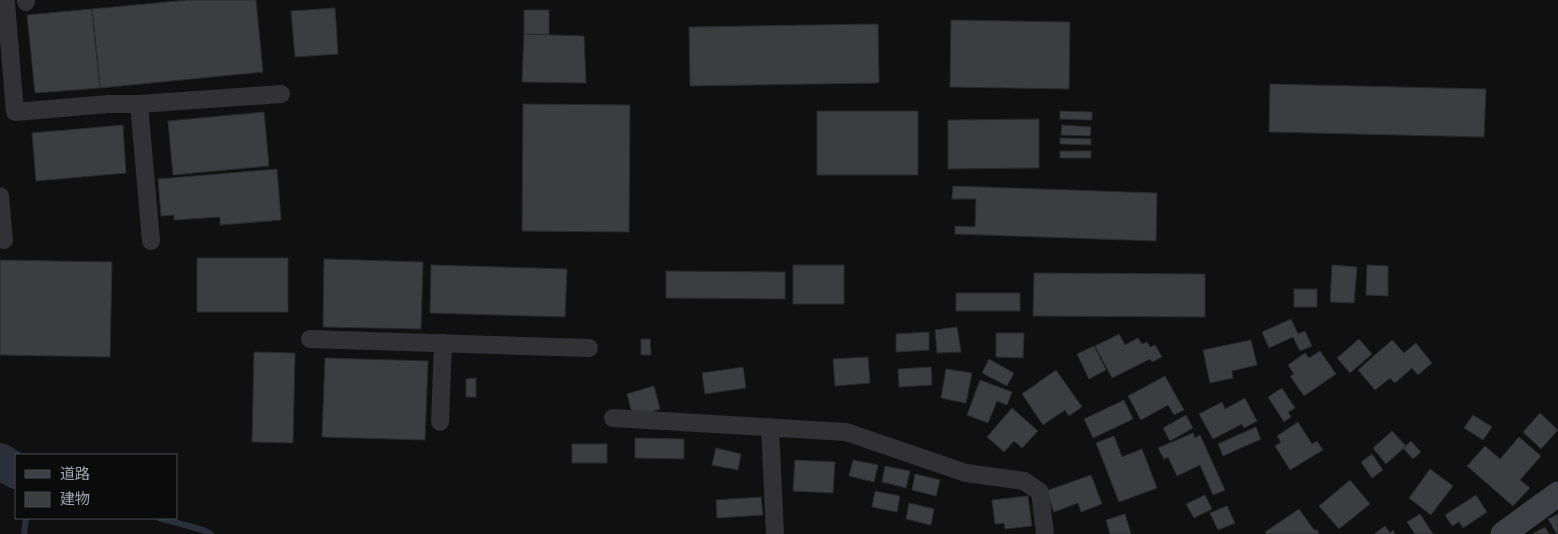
<svg xmlns="http://www.w3.org/2000/svg" width="1558" height="534" viewBox="0 0 1558 534" font-family="Poppins,'Noto Sans JP',sans-serif">
  <style>
    .lines { fill: none; stroke-linecap: round; stroke-linejoin: round }
    .stream { stroke: #2a3039; stroke-width: 6 }
    .river { stroke: #2a3039; stroke-width: 36 }
    .building { fill: #3c3d41; stroke: #2a2a2d }
    .minor { stroke: #313136; stroke-width: 18 }
    .secondary { stroke: #3f4046; stroke-width: 25 }
  </style>
  <rect width="100%" height="100%" fill="#101011"/>
  <g class="lines">
    <path class="stream" d="M159 518 203 530 211 534
      M24 534 26 518"/>
    <path class="river" d="M0 461 16 471"/>
  </g>
  <path class="building" d="M188 0H256L263 72 100 88 92 9Z
    M335 8 338 54 295 57 291 11Z
    M92 9 100 88 35 93 27 15Z
    M524 10H549V34H524Z
    M951 20 1070 22 1069 89 950 87Z
    M878 24 879 83 690 86 689 27Z
    M524 34 584 36 586 83 522 82Z
    M1270 84 1486 89 1484 137 1269 132Z
    M523 104 630 105 629 232 522 231Z
    M817 111H918V175H817Z
    M1060 111 1092 112V120L1060 119Z
    M264 112 269 166 173 175 168 121Z
    M1039 119V168L948 169V120Z
    M123 125 126 173 36 181 32 133Z
    M1062 125 1091 127 1090 136 1061 135Z
    M1060 138 1091 139V145L1060 144Z
    M1060 151H1091V158H1060Z
    M277 169 281 220 220 225V217L174 220V215L161 216 158 179Z
    M953 186 1157 193 1156 241 955 234V226L975 227 976 199H952Z
    M197 258H288V312H197Z
    M324 259 423 262 421 329 323 327Z
    M0 260 112 262 110 357 0 355Z
    M431 265 567 269 565 317 430 313Z
    M793 265H844V304H793Z
    M1332 265 1357 267 1354 303 1330 302Z
    M1367 265 1388 266V296L1366 295Z
    M666 271 785 272V299L666 298Z
    M1034 273 1205 274V317L1033 316Z
    M1294 289H1317V307H1294Z
    M956 293H1020V311H956Z
    M1291 319 1298 334 1305 331 1312 346 1300 351 1293 337 1269 348 1262 332Z
    M957 327 961 352 937 353 935 330Z
    M929 332V350L896 352V334Z
    M996 333H1024L1023 358 996 357Z
    M1119 334 1125 345 1138 338 1142 344 1147 342 1150 347 1155 345 1162 357 1152 362 1150 359 1112 378 1095 346Z
    M641 339H650L651 355H641Z
    M1359 339 1372 354 1350 373 1337 358Z
    M1251 340 1257 365 1232 371 1233 378 1210 383 1203 350Z
    M1392 340 1404 353 1416 343 1432 363 1418 375 1412 368 1395 383 1390 378 1375 390 1358 370Z
    M1094 346 1106 370 1089 379 1077 354Z
    M1320 351 1336 374 1304 396 1290 376 1294 374 1288 365 1305 353 1309 358Z
    M254 352 295 353 293 443 252 442Z
    M868 357 870 383 835 386 833 359Z
    M325 358 428 361 425 440 322 437Z
    M989 359 1014 373 1007 386 982 373Z
    M743 367 746 388 705 394 702 373Z
    M931 367 932 385 899 387 898 369Z
    M946 369 972 373 966 403 941 398Z
    M1056 370 1082 407 1069 416 1065 410 1043 425 1022 394Z
    M1165 376 1184 410 1174 415 1168 405 1141 420 1128 396Z
    M476 378V397H466V379Z
    M980 380 1012 392 1007 405 997 401 988 423 967 415Z
    M654 386 660 409 633 417 627 394Z
    M1282 388 1295 408 1288 412 1291 417 1284 422 1268 397Z
    M1245 398 1257 421 1244 428 1242 424 1213 439 1199 414 1222 402 1225 409Z
    M1124 400 1133 419 1093 438 1084 419Z
    M1012 408 1038 431 1022 448 1014 441 1004 452 987 437Z
    M1540 413 1558 430 1541 449 1523 432Z
    M1186 415 1193 428 1170 441 1163 428Z
    M1473 415 1492 427 1483 440 1464 428Z
    M1298 422 1312 444 1317 441 1323 450 1290 470 1275 446 1281 442 1277 436Z
    M1256 427 1261 439 1223 456 1218 444Z
    M1392 431 1406 446 1386 464 1373 448Z
    M1193 433 1195 438 1200 435 1225 490 1213 495 1200 465 1177 476 1168 457 1164 459 1158 448Z
    M1114 436 1122 457 1142 449 1157 488 1119 502 1096 443Z
    M1519 437 1541 456 1520 480 1530 488 1513 506 1467 466 1485 446 1500 459Z
    M635 438 684 439V459L635 458Z
    M1411 441 1421 452 1413 459 1403 448Z
    M572 444H607V463H572Z
    M716 448 741 454 738 470 712 465Z
    M1372 454 1383 470 1372 478 1361 462Z
    M795 460 835 462 833 493 793 491Z
    M853 460 878 465 874 482 849 476Z
    M885 466 910 471 906 488 882 482Z
    M1430 469 1453 486 1431 515 1409 498Z
    M915 474 940 480 936 496 912 490Z
    M1091 475 1102 504 1081 512 1078 503 1054 512 1046 491Z
    M1350 480 1370 504 1339 529 1319 506Z
    M875 491 900 496 897 512 872 507Z
    M1205 495 1212 509 1194 518 1186 504Z
    M1476 495 1487 512 1463 528 1459 522 1452 526 1445 515Z
    M1028 496 1032 526 1005 529 1004 523 995 524 992 500Z
    M761 497 763 515 717 518 716 500Z
    M909 503 934 509 931 525 906 519Z
    M1227 506 1235 523 1218 530 1210 513Z
    M1299 509 1314 530H1317L1319 534H1267L1265 532Z
    M1125 514 1131 534H1110L1106 520Z
    M1420 514 1433 534H1415L1407 522Z
    M1558 514V534H1557L1548 519Z
    M1385 526 1390 533 1393 530 1395 534H1374Z
    M1545 527 1549 534H1532Z"/>
  <g class="lines">
    <path class="minor" d="M26 0V2
      M6 3 15 112 108 104H139L281 94
      M139 104 151 241
      M0 196 4 240
      M310 339 589 348
      M613 418 846 432 966 473 1024 481 1040 492 1045 534
      M440 422 443 343
      M770 427 775 534"/>
    <path class="secondary" d="M1503 534 1558 494"/>
  </g>
  <rect x="15" y="454" width="162" height="65" fill="#0b0b0c" stroke="#47484e"/>
  <rect x="25" y="470" width="25" height="8" fill="#3f4046" stroke="#47484e"/>
  <text x="60" y="479" font-size="15" fill="#a2a4b1">道路</text>
  <rect x="25" y="492" width="25" height="15" fill="#3c3d41" stroke="#47484e"/>
  <text x="60" y="504" font-size="15" fill="#a2a4b1">建物</text>
</svg>
